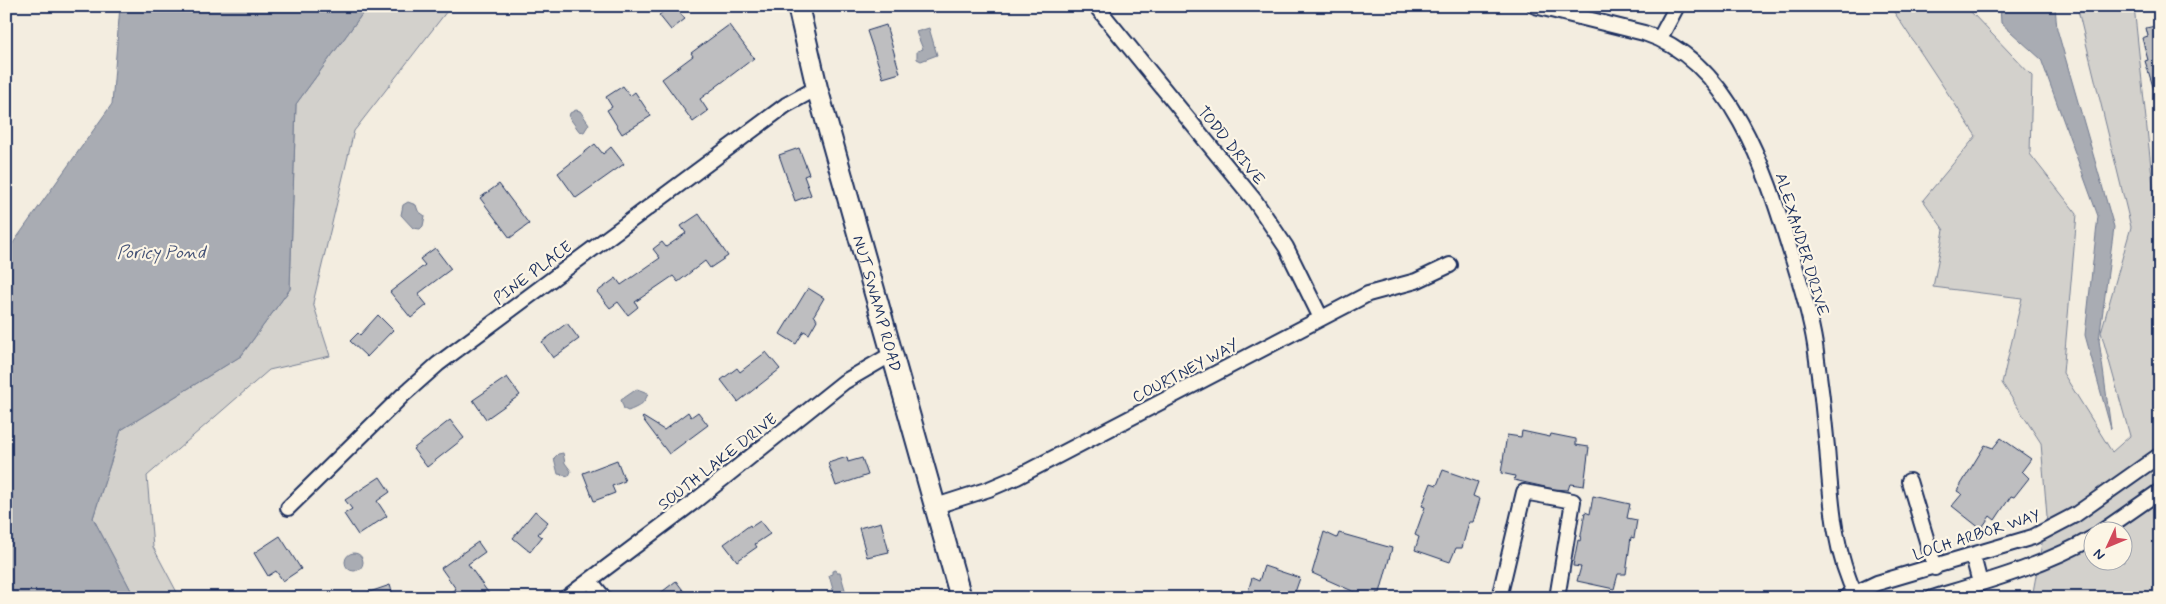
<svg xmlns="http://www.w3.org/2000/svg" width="2166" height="604" viewBox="0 0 2166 604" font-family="Mynerve,sans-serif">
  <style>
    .green { fill: #d3d1cc; stroke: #778095; fill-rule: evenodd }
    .water { fill: #a9acb3; stroke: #707a91 }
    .building { fill: #bebec0; stroke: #1b2f5e }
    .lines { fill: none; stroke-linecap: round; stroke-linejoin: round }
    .minor-casing { stroke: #1b2f5e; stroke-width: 18 }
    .secondary-casing { stroke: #1b2f5e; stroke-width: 24 }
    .minor { stroke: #fcf5e5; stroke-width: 14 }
    .secondary { stroke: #fcf5e5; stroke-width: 20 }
    .labels { text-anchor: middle; stroke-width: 4.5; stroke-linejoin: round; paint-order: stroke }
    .street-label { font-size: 16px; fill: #1b2f5e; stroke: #fcf5e5 }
    .water-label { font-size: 18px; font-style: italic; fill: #465478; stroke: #fcf5e5 }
  </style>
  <rect width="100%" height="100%" fill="#f3ede0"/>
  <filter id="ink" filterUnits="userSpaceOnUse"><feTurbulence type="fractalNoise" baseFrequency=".02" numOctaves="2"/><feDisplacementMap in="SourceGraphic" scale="10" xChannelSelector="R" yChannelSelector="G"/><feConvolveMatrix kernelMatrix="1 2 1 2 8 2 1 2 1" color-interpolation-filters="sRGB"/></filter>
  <g filter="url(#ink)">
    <path class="green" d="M368 6H465L447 11 354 131 313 303 330 356 269 370 147 476 153 547 180 598H135L93 518 121 430 241 356 290 289 296 104Z
      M1890 6H1972L1971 12 2032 76 2030 154 2077 214 2063 373 2112 452 2130 436 2101 332 2131 227 2077 6H2134L2160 252V598H2036L2033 592 2047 516 2041 443 2002 383 2022 298 1933 287 1944 230 1923 200 1976 136ZM2094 532H2124V562H2094Z"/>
    <path class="water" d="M120 6H368L296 104 290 289 241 356 121 430 93 518 135 598H6V253L112 104Z
      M2000 6H2055L2057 29 2114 227 2099 340 2111 429 2085 335 2098 216 2041 59 2001 23Z
      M929 28 937 55 921 61 917 59V51L923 49 916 32Z
      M576 110 580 111 589 124 584 132 579 131 569 117 570 113Z
      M408 202 416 205 418 211 425 216 423 226 420 229 413 228 401 215 403 205Z
      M637 389 648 393C645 404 638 407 628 411L624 409 621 400Z
      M563 453 565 463 571 471 569 476 558 474 554 458 558 454Z
      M345 562a9 9 0 1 1 18 0a9 9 0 1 1-18 0Z
      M836 570 837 572H840L846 593 835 597 829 575 832 574V571Z"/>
    <path class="building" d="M671 6H674L685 19 671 30 659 15Z
      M729 25 754 58 700 99 708 111 693 122 662 79 693 56 691 53Z
      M886 25 900 73 883 78 867 31Z
      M2160 25V99H2157L2145 61 2148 60 2142 38 2148 36 2146 28Z
      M623 86 630 96 635 92 651 116 622 134 607 110 612 107 606 97Z
      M595 144 603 154 611 147 624 164 576 198 558 173Z
      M799 148 809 174 804 176 811 195 795 201 779 155Z
      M499 184 529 224 510 238 480 198Z
      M699 214 728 256 710 268 705 261 678 282 673 276 635 302 638 307 628 315 618 302 610 308 597 292 616 278 621 285 660 258 653 249 662 242 666 247 686 233 681 226Z
      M435 248 451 269 418 294 427 305 411 318 390 292 425 265 420 259Z
      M808 288 824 298 814 315 817 320 809 334 804 331 796 344 780 334Z
      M378 315 393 330 367 357 350 341 358 333 360 335Z
      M567 323 579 339 553 358 542 342Z
      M766 352 780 369 738 402 721 380 737 368 740 372Z
      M507 377 520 395 486 419 473 400Z
      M688 412 691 417 698 412 708 425 669 454 642 418 643 417 664 430Z
      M450 420 464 438 427 467 413 449Z
      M1522 431 1550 437 1551 434 1576 439V445L1589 447 1584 486 1570 484 1568 490 1554 489 1514 480 1515 476 1501 473 1507 435 1521 437Z
      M2001 438 2031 459 2022 471 2029 478 2014 497 2011 496 1995 520 1990 516 1981 529 1952 506 1962 494 1957 491 1985 445 1993 448Z
      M847 457 848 462 862 458 868 475 836 486 828 463Z
      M617 460 625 481 612 486 615 493 594 501 583 473Z
      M1443 470 1478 482 1473 496 1480 499 1473 522H1469L1462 548H1456L1450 562 1415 550 1419 537 1415 535 1425 507 1422 506 1431 483 1437 485Z
      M380 477 390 492 377 501 387 516 358 535 344 514 352 509 345 500Z
      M1593 496 1630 504 1627 518 1637 520 1634 538 1631 537 1626 574H1618L1614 589 1577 581 1581 567 1573 566 1578 540 1580 541 1585 512 1590 514Z
      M535 511 548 522 538 534 542 537 530 552 513 538Z
      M760 521 770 534 755 544 757 547 737 561 724 544 750 525 751 527Z
      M881 522 889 552 867 557 859 528Z
      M1324 532 1337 538 1339 533 1392 548 1380 593 1377 592 1376 598H1368L1312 573Z
      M280 536 301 569 283 581 276 571 268 576 254 553Z
      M478 542 485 552 468 564 492 598H445L456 589 441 568Z
      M1264 566 1300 578 1293 598H1246L1252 578 1259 581Z
      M676 581 689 598H654Z
      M390 585 394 598H358V596Z"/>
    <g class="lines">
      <defs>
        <path id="minor" d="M1096 6 1255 201 1286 247 1321 318
          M1535 6 1644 33C1731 61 1766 171 1790 250 1800 281 1810 313 1815 345 1820 379 1824 413 1827 447 1831 499 1833 550 1857 598
          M1660 38 1677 6
          M1909 481 1935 568
          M936 506 989 489 1017 477 1368 294 1416 281 1450 265
          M288 508 403 395 438 364 786 105 817 88
          M2101 532 2160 491
          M1973 556 1980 583
          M590 581 604 598
          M566 598 695 501 844 382 892 354
          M1499 598 1524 492 1573 501 1557 598
          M1845 598 1877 583 2033 537 2075 515 2160 455
          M1932 598C1988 581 2043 566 2094 537"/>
        <g id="secondary">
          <path id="s1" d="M798 6 817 88 961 598"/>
        </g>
      </defs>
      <use href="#minor" class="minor-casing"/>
      <use href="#secondary" class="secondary-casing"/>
      <use href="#minor" class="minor"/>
      <use href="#secondary" class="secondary"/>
    </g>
  </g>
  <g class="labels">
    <g class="street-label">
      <text transform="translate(1232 145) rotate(51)" y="6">TODD DRIVE</text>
      <text transform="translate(1803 244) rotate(73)" y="6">ALEXANDER DRIVE</text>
      <text transform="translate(532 272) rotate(-37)" y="6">PINE PLACE</text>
      <text dy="6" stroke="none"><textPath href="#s1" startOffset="308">NUT SWAMP ROAD</textPath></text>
      <text transform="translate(1185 370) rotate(-28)" y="6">COURTNEY WAY</text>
      <text transform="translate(717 461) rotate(-38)" y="6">SOUTH LAKE DRIVE</text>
      <text transform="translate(1976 534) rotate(-18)" y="6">LOCH ARBOR WAY</text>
    </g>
    <g class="water-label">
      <text x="161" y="258">Poricy Pond</text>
    </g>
  </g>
  <rect width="2166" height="604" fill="none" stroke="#fcf5e5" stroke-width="25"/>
  <rect x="12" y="12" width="2141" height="579" fill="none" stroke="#1b2f5e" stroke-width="2" filter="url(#ink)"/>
  <g transform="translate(2108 546) rotate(226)"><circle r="24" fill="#fcf5e5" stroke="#a2a6af"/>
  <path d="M0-4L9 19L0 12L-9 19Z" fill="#d1495b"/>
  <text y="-8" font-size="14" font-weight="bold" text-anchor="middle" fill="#1b2f5e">N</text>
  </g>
</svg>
